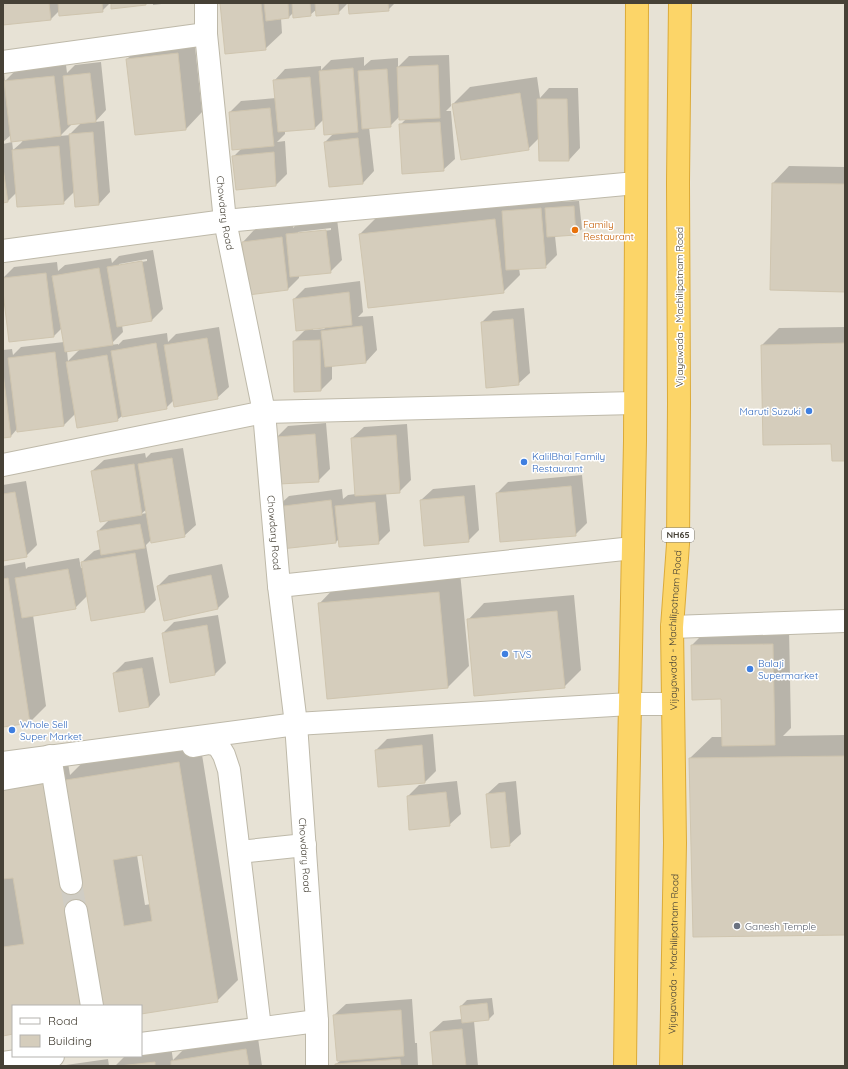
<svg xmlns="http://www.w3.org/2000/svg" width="848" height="1069" viewBox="0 0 848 1069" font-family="Quicksand,sans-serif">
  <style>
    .residential { fill: #e7e2d5; fill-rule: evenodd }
    .shadow { fill: #0003; fill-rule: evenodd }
    .building { fill: #d5cdbc; stroke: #cfc5af; fill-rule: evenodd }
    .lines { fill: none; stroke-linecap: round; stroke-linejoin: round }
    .minor-tunnel { stroke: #d0cdc4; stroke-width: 22; stroke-dasharray: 22 11; stroke-linecap: butt }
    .minor-casing { stroke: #beb9a9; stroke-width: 24 }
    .highway-casing { stroke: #dcab38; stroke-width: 24 }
    .minor { stroke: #fff; stroke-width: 22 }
    .highway { stroke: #fcd568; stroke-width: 22 }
    .food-dot { fill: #e8710a; stroke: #fff; stroke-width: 1.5 }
    .shop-dot { fill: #3f7fe0; stroke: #fff; stroke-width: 1.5 }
    .worship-dot { fill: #6b7280; stroke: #fff; stroke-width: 1.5 }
    .labels { text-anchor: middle; stroke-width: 3; stroke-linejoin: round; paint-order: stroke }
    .shield { fill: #fff; stroke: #7e7a72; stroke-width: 1 }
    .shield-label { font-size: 9px; font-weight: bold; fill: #464136 }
    .street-label { font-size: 10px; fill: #464136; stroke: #fff }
    .food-label { font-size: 10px; fill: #c56008; stroke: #fff; text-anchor: start }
    .shop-label { font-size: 10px; fill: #366cbe; stroke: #fff; text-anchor: start }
    .worship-label { font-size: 10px; fill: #5b616d; stroke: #fff; text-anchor: start }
  </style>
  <rect width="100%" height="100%" fill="#f3f0e7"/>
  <path class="residential" d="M3 3H845V1066H3ZM13 1006H141V1056H13Z"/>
  <path class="shadow" d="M3 3H110L102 11 60 10 51 19 3 24Z
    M153 3H170L153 5Z
    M221 3H348L338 13 317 9 310 15 293 13 289 17 281 18 282 33 265 49Z
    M349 3H395L388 10Z
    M194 37 202 112 186 129 127 59 144 43Z
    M449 55 451 106 446 111H451L455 159 443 170 400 125 406 119 399 117 390 126 369 127 374 171 363 183 325 142 334 133 324 119 315 128 285 131V134L277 142 285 141 287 174 276 185 236 189 233 157 242 148 230 112 241 101 276 98 274 81 285 69 321 66V70L331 60 364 57V66L371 60 398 58V67L409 56Z
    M101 62 106 110 95 122 104 121 110 192 99 204 75 191 63 203 17 192 8 201 3 202V144L12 142 11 135 3 142V72H4L5 81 16 70 66 65 67 73 75 65ZM81 123 70 134V135L60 136 72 124ZM24 139 21 143 13 150 12 141Z
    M537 77 540 98 549 88H578L580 148 569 160 539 138 528 149 453 104 470 87Z
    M789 166 845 167V291L771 289 773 183Z
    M552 197 553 202 579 201 582 229 576 234 555 236 557 255 545 267 519 268 520 275 503 292 360 234 377 217Z
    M337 219 342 260 330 272 299 275V278L288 289 249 294 243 242 254 230 293 226V228L298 223ZM331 228V230L298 234V232Z
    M153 250 163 309 152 320 122 325 123 332 110 345 118 344V345L123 340 167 333 168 342 176 334 219 327 229 387 217 398 174 400 166 408 122 416 117 420 76 413 64 425 18 428 11 436 3 437V350L12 349 13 355 21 347 64 342 62 328 54 336 3 285V278L14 267 57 262 58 271 65 265 111 258 112 263 119 256ZM147 259V261L119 266V264ZM80 349 68 361 67 351Z
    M360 281 363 312 358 317 373 316 377 350 366 362 332 365V379L321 390 294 341 306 329 294 299 305 288ZM327 326 324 329 313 330V328Z
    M524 308 530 373 518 384 482 322 493 311Z
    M845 327V460L762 345 779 328Z
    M326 423 330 469 318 481 277 437 288 426Z
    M407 424 411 480 399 492 386 493 390 531 378 543 339 539 336 542 277 507 289 496 342 489 343 499 348 495 356 494 352 438 364 427Z
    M183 448 196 525 184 536 152 539 146 545 156 600 144 612 88 595 75 608 33 615 46 706 30 722 3 726V566L25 562 26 569 28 567 79 558 81 568H83L82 562 94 551 101 549 98 531 109 520 92 471 104 460 145 453 146 458 151 453ZM147 509V513L141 514Z
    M582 475 587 523 575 535 497 493 508 482Z
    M26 481 37 545 26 556 3 560V485Z
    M475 485 479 530 468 541 421 500 433 489Z
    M222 564 229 597 218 608 158 586 169 575Z
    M460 572 469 666 448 687 319 604 340 582Z
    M574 595 581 670 564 687 468 620 484 603Z
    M218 615 226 663 215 674 163 633 174 622Z
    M709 628H789L791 728 783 736 845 735V934L690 758 712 737H723L722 698 692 645Z
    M153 657 160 695 149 707 114 673 125 662Z
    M433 734 436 771 425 782 376 750 387 739Z
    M200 742 238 980 217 1001 141 1013V1006H13V1033L3 1035V773L68 763 70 775 85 760ZM143 854 151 904 145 905 137 855Z
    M457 781 461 814 449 825 408 796 419 785Z
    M516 781 521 834 509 845 487 794 499 783Z
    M492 998 494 1014 489 1019 474 1021 478 1066H434L431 1032 443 1021 462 1019 461 1006 467 1000Z
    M412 999 415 1043H417L418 1066H336V1064L341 1060 334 1015 346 1004Z
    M258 1038 262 1066H115L125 1056H141V1049L171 1046 173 1060 183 1050Z
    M108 1059 109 1066H59Z"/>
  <path class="building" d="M3 3H49L51 20 3 25Z
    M58 3H102L103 12 59 16Z
    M111 3H146V5L111 9Z
    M220 3H261L266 50 225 54Z
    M264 3H288L289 18 266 21Z
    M292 3H310L311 16 293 18Z
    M315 3H338L339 14 316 16Z
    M348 3H388L389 11 349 14Z
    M178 53 186 130 135 135 126 59Z
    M438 65 440 118 399 120 397 67Z
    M353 68 358 132 324 135 319 71Z
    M387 69 391 127 362 129 358 71Z
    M90 73 96 122 68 125 63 76Z
    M54 76 61 136 11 142 4 81Z
    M310 77 315 129 278 132 273 80Z
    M520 93 529 150 461 160 452 104Z
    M537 99H567L569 161H539Z
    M270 108 274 146 232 150 229 112Z
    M440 122 444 171 402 174 399 124Z
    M93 132 99 205 75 207 69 134Z
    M358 138 363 184 329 187 324 142Z
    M59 146 64 204 17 207 12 150Z
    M274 152 276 186 236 190 232 156Z
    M3 168 8 202 3 203Z
    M772 183 845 184V292L770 290Z
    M574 206 576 235 547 237 545 208Z
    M541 208 546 268 506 270 502 211Z
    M495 219 504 293 368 308 359 234Z
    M326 230 331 273 290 277 286 234Z
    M282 237 288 290 248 295 242 242Z
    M142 261 152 321 117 327 107 267Z
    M99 268 113 345 65 352 52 276Z
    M46 273 54 337 9 342 3 292V278Z
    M349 292 352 325 296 331 293 299Z
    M513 319 519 385 486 388 481 322Z
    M362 326 366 363 325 367 321 331Z
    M207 338 218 399 174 407 164 345Z
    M320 340 321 391 294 392 293 341Z
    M156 343 167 409 122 417 111 351Z
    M845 343V461H832L831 444 763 445 761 345Z
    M55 352 64 426 17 432 8 358Z
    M107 355 118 421 77 428 66 362Z
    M3 373 11 437 3 438Z
    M315 434 319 482 279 484 276 437Z
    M396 435 400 493 355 496 351 438Z
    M172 458 185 537 151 543 138 464Z
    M134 464 142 515 100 522 91 471Z
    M571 486 576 536 500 542 496 493Z
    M15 492 27 557 3 561V494Z
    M464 496 469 542 424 546 420 500Z
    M331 500 336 543 281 549 276 507Z
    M375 502 379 544 339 547 335 506Z
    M140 524 145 548 101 555 97 531Z
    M135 553 145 612 91 621 81 562Z
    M68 569 76 609 22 618 15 578Z
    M211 575 218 609 164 621 157 586Z
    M8 578 30 723 3 727V579Z
    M439 592 448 688 327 699 318 603Z
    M557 611 565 688 474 696 467 619Z
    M207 625 215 675 170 683 162 633Z
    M773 644 775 745 722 746 721 699 692 700 691 645Z
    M142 668 149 707 119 712 113 673Z
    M422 745 425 783 378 787 375 750Z
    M845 756V935L693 937 689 758Z
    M179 762 218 1002 141 1014V1006H13V1034L3 1036V947L24 944 13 878 3 879V790ZM142 855 152 921 124 926 113 860Z
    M446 792 450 826 409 830 407 796Z
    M505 792 510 846 491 848 486 794Z
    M487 1003 489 1020 462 1023 460 1006Z
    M401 1010 404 1056 337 1061 333 1015Z
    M462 1029 466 1066H433L430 1032Z
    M246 1049 249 1066H171V1061Z
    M400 1059 401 1066H335V1064Z
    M155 1062V1066H119Z"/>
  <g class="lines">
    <path class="minor-tunnel" d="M71 883 76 911"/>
    <defs>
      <g id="minor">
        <path id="s1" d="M206 3V34L225 221 264 412 279 586 296 724 317 1021V1066"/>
        <path d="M3 62 206 34"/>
        <path d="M3 251 225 221 636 183"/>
        <path d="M3 465 264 412 635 403"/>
        <path d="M279 586 633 548"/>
        <path d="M672 627 845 621"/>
        <path d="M193 746 209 743 218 745 224 755 229 770 260 1028"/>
        <path d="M50 756 71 883"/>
        <path d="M3 763 296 724 630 704H673"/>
        <path d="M3 779 49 771"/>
        <path d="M239 852 305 845"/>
        <path d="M76 911 92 1006"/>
        <path d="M141 1044 317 1021"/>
        <path d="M3 1063 53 1056"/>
      </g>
      <g id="highway">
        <path d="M625 1066 628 808 635 441 637 3"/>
        <path id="s2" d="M671 1066 675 843 672 627 678 544 679 403 678 182 680 3"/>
      </g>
    </defs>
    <use href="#minor" class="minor-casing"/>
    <use href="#highway" class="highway-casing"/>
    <use href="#minor" class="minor"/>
    <use href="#highway" class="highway"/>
  </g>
  <circle class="food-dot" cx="575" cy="230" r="4"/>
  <g class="shop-dot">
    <circle cx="809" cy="411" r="4"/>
    <circle cx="524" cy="462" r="4"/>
    <circle cx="505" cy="654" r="4"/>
    <circle cx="750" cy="669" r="4"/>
    <circle cx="12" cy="730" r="4"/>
  </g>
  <circle class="worship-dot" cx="737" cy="926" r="4"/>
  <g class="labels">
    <rect class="shield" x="662" y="528" width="32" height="14" rx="3"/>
    <g class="shield-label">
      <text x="678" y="538">NH65</text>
    </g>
    <g class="street-label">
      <text dy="4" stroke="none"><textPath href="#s1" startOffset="211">Chowdary Road</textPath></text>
      <text transform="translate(679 307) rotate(-90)" y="4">Vijayawada - Machilipatnam Road</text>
      <text dy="4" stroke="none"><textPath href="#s1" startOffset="535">Chowdary Road</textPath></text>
      <text dy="4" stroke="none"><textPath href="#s2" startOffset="436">Vijayawada - Machilipatnam Road</textPath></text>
      <text dy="4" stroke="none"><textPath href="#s1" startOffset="859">Chowdary Road</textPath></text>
      <text dy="4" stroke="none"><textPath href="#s2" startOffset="112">Vijayawada - Machilipatnam Road</textPath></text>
    </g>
    <g class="food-label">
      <text x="583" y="228">Family<tspan x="583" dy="12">Restaurant</tspan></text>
    </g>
    <g class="shop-label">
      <text x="801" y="415" text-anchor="end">Maruti Suzuki</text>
      <text x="532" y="460">KalilBhai Family<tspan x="532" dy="12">Restaurant</tspan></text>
      <text x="513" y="658">TVS</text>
      <text x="758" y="667">Balaji<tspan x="758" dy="12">Supermarket</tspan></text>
      <text x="20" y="728">Whole Sell<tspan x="20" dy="12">Super Market</tspan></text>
    </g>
    <g class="worship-label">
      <text x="745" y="930">Ganesh Temple</text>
    </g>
  </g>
  <rect width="848" height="1069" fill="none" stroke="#464136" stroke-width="8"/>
  <rect x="12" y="1005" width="130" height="52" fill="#ffffff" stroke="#b5b3af"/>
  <rect x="20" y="1018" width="20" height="6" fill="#ffffff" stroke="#b5b3af"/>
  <text x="48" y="1025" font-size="12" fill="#464136">Road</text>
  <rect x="20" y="1035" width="20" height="12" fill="#d5cdbc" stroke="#b5b3af"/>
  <text x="48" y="1045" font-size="12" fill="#464136">Building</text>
</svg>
